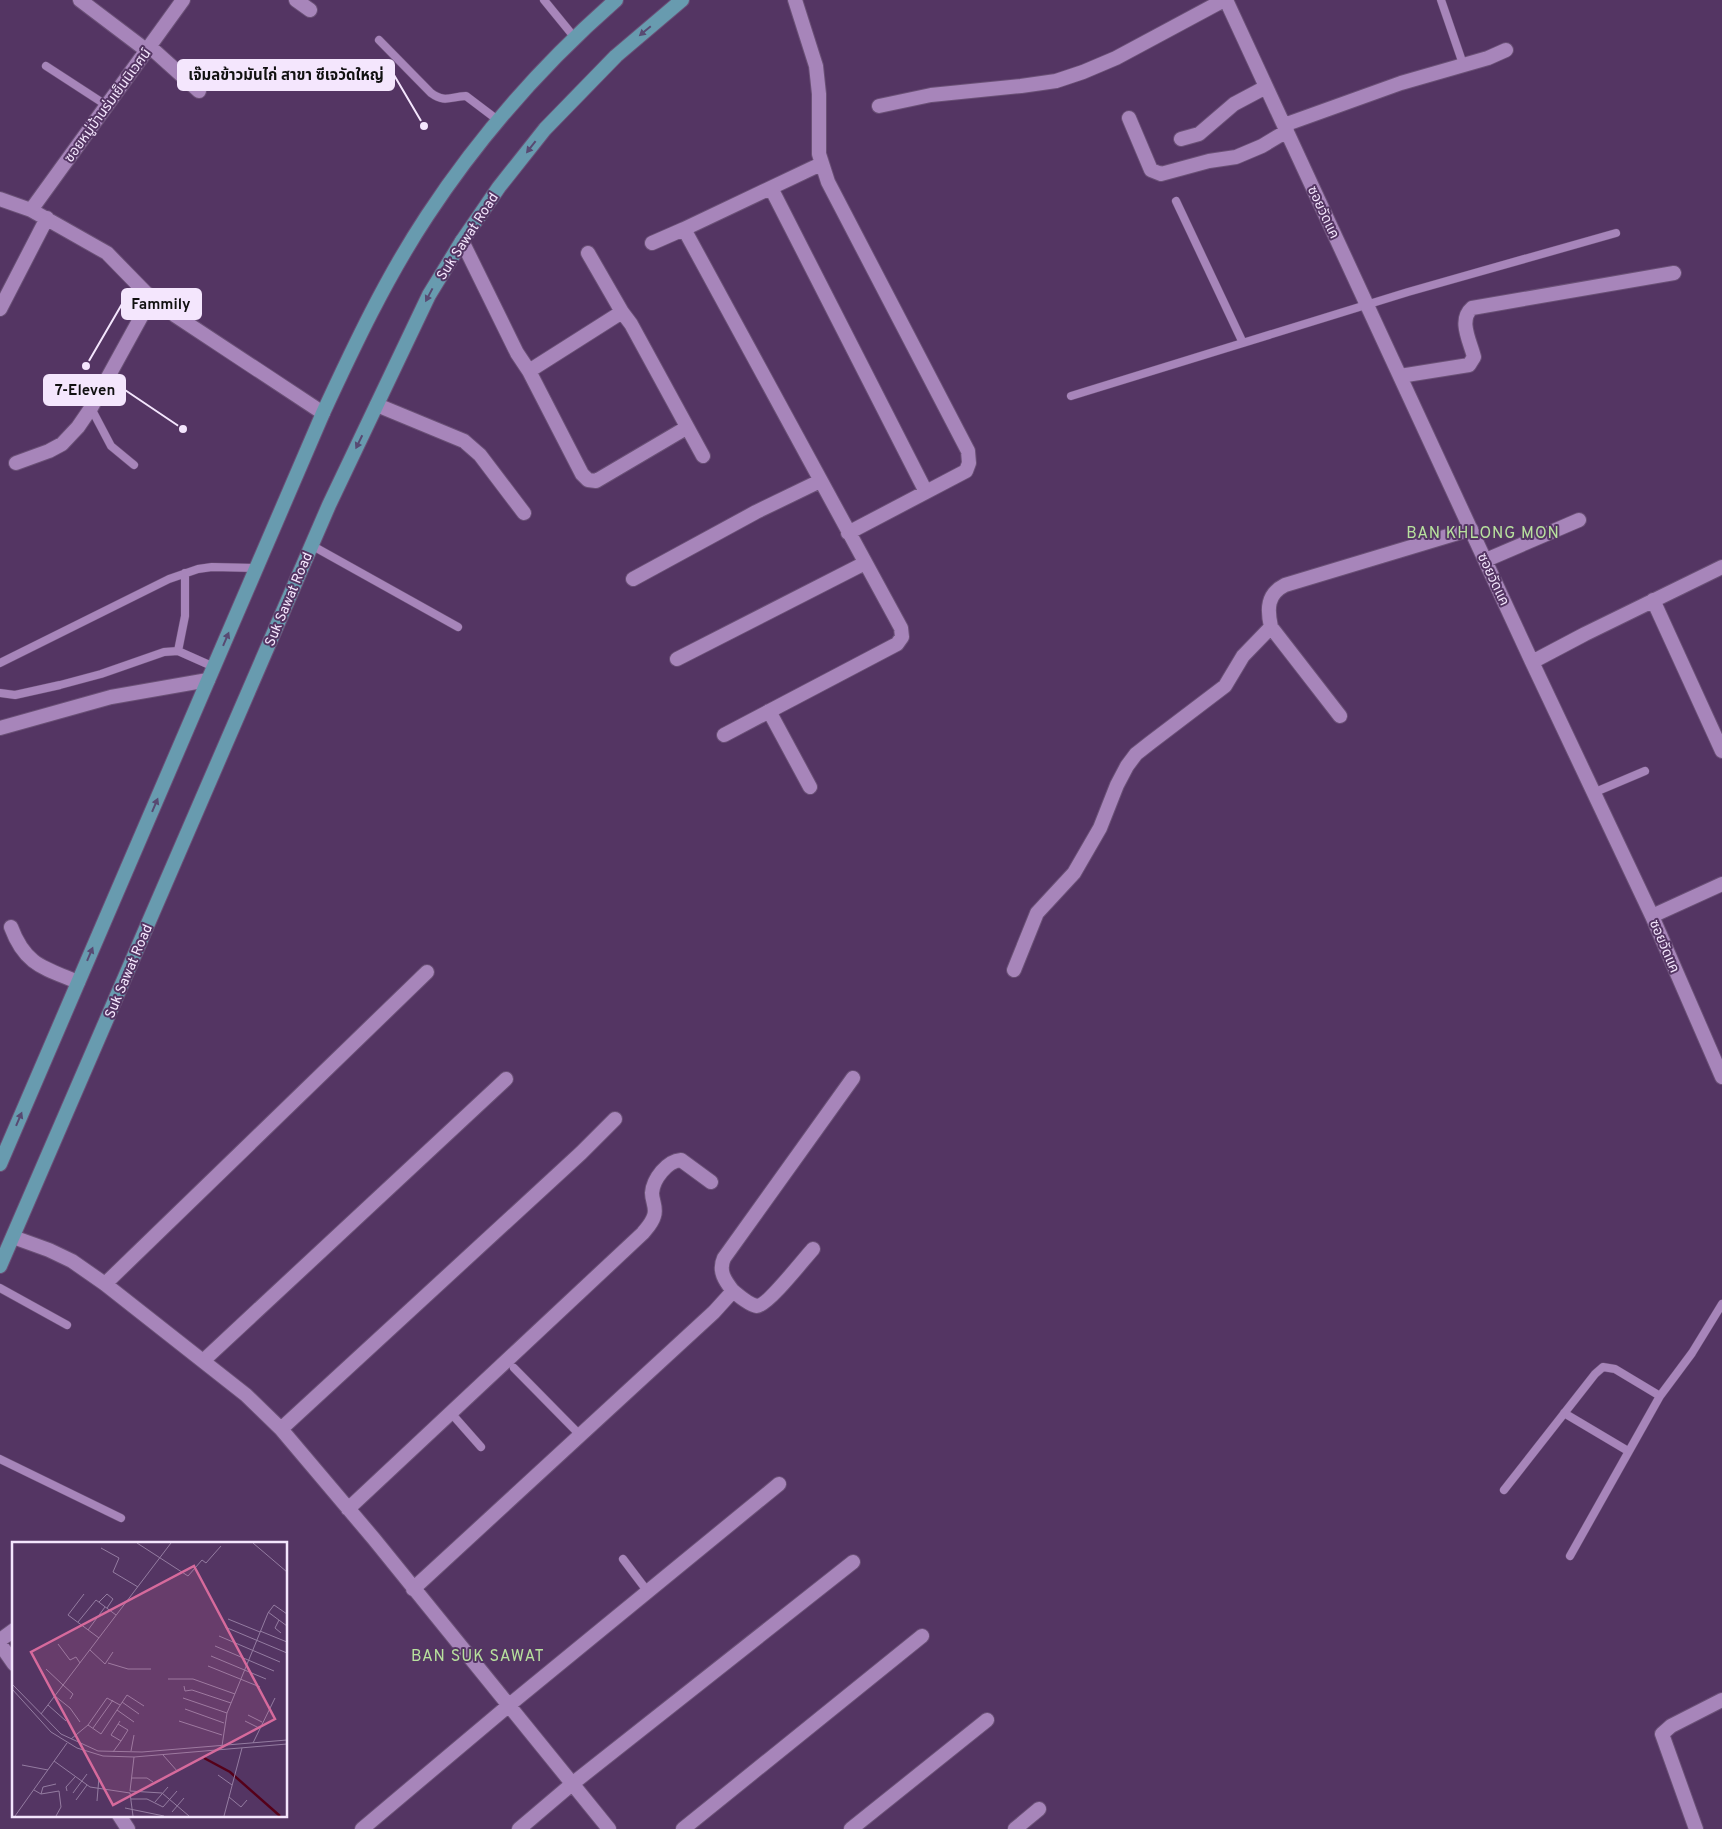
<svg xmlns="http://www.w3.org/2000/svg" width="1722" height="1829" viewBox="0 0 1722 1829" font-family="Overpass,'Noto Sans Thai',sans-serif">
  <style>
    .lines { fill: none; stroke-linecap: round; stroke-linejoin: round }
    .service-casing { stroke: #6a5076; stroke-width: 9 }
    .minor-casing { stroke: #6a5076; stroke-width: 16 }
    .primary-casing { stroke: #6a5076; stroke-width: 16 }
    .service { stroke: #a785ba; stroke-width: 8 }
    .minor { stroke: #a785ba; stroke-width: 14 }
    .primary { stroke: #689baf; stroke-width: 14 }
    .oneway { fill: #584972 }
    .labels { text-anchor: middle; stroke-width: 4; stroke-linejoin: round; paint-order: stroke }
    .street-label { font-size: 14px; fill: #f4e6fd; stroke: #543563 }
    .quarter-label { font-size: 16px; letter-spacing: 1px; fill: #b8e19e; stroke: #543563 }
    .inset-river { fill: none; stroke: #550019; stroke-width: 2.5 }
    .inset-road { fill: none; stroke: #947ca1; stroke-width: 1 }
    .view { fill: #d66a9c; fill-opacity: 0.15; stroke: #d66a9c; stroke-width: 2.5 }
    .inset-edge { fill: none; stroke: #f4e6fd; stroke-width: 2.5 }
    .leader { fill: none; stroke: #f4e6fd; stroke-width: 2 }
    .callout-dot { fill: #f4e6fd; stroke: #543563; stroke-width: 2 }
    .callout { fill: #f4e6fd; stroke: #f4e6fd; stroke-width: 2 }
    .callout-label { font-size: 15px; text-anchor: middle; font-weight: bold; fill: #111 }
  </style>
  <rect width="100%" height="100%" fill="#543563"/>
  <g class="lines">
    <defs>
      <path id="service" d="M544 0 575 38
        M1441 0 1463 64
        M379 40 431 93C445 103 449 97 466 96L499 121
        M46 66 106 105
        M1176 201 1243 343
        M1071 396 1408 292 1616 233
        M91 408 111 446 134 465
        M311 545 458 627
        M178 651 185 616V573
        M0 663 169 579 198 569 212 567 257 568
        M0 693 15 695 60 685 101 674 164 652 178 651 214 667
        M1593 793 1645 771
        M0 1288 67 1325
        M514 1368 580 1435
        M451 1413 481 1447
        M1564 1413 1628 1451
        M0 1459 121 1518
        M1504 1490 1595 1374 1603 1367 1615 1369 1660 1396
        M1570 1556 1660 1396 1692 1353 1722 1304
        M623 1559 648 1592"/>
      <path id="minor" d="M80 0 146 50
        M296 0 310 10
        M795 0 816 66 819 94V154L828 182 968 451 969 463 966 471 848 533
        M1226 0 1532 662 1652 916 1722 1077
        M149 46 199 91
        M879 106 931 95 1021 86 1056 81 1083 72 1116 58 1224 0
        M1129 118 1151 170 1161 174 1209 161 1236 157 1262 146 1287 131
        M1284 125 1401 83 1488 58 1506 50
        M1181 139 1199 134 1234 104 1266 87
        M771 188 926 492
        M0 199 31 210 183 0
        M31 210 107 253 145 292 176 316 323 413
        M462 241 517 353 529 371 622 312 631 324 703 456
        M652 243 684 229
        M588 253 622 312
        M0 309 47 218
        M529 371 582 474 588 480 596 481 686 428
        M1400 376 1469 365 1474 357C1470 341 1458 320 1472 308L1674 273
        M377 405 464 441 480 455 524 513
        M16 463 49 451 62 444 78 427 91 408 152 297
        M1486 560 1579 520
        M633 579 756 512 820 481
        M1653 600 1722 751
        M677 659 865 563
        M1532 662 1585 634 1722 567
        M769 711 810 787
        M1340 716 1271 627C1267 609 1267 594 1285 585L1471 529
        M0 728 111 697 208 680
        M724 735 897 644 902 637 901 628 684 229 821 164
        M1652 916 1722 884
        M11 927C25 965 44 968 78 982
        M1014 970 1037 913 1074 873 1100 828 1117 785 1127 766 1136 754 1150 743 1225 686 1243 656 1271 627
        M13 1237 49 1250 72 1261 105 1284 246 1395 281 1429 374 1539 609 1829
        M105 1284 427 972
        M733 1291C739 1296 749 1305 757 1306 767 1306 804 1259 813 1249
        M203 1361 506 1079
        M281 1429 581 1153 615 1119
        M348 1509 643 1233C647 1228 652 1223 654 1216 657 1208 652 1201 652 1193 653 1179 667 1161 681 1160L711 1182
        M413 1589 714 1312 733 1291C725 1281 718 1271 724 1258L853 1078
        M0 1640 14 1630
        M0 1644 14 1664
        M119 1815 128 1829
        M362 1829 508 1706 779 1484
        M519 1829 572 1784 853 1562
        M683 1829 922 1636
        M851 1829 987 1720
        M1015 1829 1039 1809
        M1696 1829 1662 1734 1671 1726 1722 1700"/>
      <path id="primary" d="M0 1164 323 413C354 346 386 278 427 216 479 137 544 63 616 0
        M0 1266 329 505 429 295 462 241 499 187 545 129 616 56 682 0"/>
    </defs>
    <use href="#service" class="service-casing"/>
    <use href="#minor" class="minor-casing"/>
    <use href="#primary" class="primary-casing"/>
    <use href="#service" class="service"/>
    <use href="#minor" class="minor"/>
    <use href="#primary" class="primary"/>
  </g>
  <defs><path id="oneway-solid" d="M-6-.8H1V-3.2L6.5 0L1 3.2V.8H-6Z" transform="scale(1.25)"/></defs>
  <g class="oneway">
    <use href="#oneway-solid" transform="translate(645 31) rotate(140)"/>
    <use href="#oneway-solid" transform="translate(531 147) rotate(128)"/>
    <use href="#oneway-solid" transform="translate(429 295) rotate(118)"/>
    <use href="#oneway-solid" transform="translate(359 442) rotate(116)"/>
    <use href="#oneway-solid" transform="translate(226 639) rotate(-67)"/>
    <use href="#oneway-solid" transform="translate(155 805) rotate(-67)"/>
    <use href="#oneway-solid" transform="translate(90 954) rotate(-67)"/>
    <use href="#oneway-solid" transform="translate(19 1119) rotate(-67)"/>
  </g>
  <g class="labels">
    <g class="street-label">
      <text transform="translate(107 105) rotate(-54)" y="5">ซอยหมู่บ้านร่มเย็นนิเวศน์</text>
      <text transform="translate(1324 212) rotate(65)" y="5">ซอยวัดแค</text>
      <text transform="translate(467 236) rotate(-57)" y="5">Suk Sawat Road</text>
      <text transform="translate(1494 579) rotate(65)" y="5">ซอยวัดแค</text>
      <text transform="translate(288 599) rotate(-67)" y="5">Suk Sawat Road</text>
      <text transform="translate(1665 946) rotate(67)" y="5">ซอยวัดแค</text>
      <text transform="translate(128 971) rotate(-67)" y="5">Suk Sawat Road</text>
    </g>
    <g class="quarter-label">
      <text x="1483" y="538">BAN KHLONG MON</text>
      <text x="478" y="1661">BAN SUK SAWAT</text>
    </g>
  </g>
  <g transform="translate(12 1542)">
    <rect width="275" height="275" fill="#543563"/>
    <path class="inset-river" d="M192 216 218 230 268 274"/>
    <path class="inset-road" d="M125 1 176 34 190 18 194 21 209 4M241 1 275 30M89 6 107 16 101 30 126 45M72 52 56 73 87 96M87 60 95 52 101 57 95 66M256 70 275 84M216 77 248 90M267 78 263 86 269 91M66 80 84 58 104 73M213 85 275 111M76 88 93 65M248 89 275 100M207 94 268 120M46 102 58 118 64 115 68 121M203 104 262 129M78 108 93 122 101 110M199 114 254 137M96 121 116 127H139M196 124 248 145M34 127 51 143M156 137H181L223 152M0 142 49 192 86 209 130 210 275 198M51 143 61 152 58 157M172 144 173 149 180 148 219 161M0 147 39 190 65 206 91 214 122 215 275 202M43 154 58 166 68 180M171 156 215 171M110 160 127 172M36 163 54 179M173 167 212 181M105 168 122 180M29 172 159 1M236 173 250 180M167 179 210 193M233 179 247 186M106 182 116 188 109 199M76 183 89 192 115 153 132 164M81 186 101 158M59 197 76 183 95 156 108 163M241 201 263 156M210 204 215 171 256 71 262 63 275 72M119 209 122 193M101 210 109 199 99 193 108 179M151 213 166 230M42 219 78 245 118 251 121 274M10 223 36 228M206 233 220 243M120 236H135L141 240M22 248 29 252 47 249 49 265 44 274M55 249 54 245 63 235M118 249 150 251 177 274M118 249 122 215M61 251 75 232M29 252 31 245 44 242M217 255 229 265 235 258M119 257H135L151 265 165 249M64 258 75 243M85 259 87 235M143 260 156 245M113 266 152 274M160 270 172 256M3 274 55 201M212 274 230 206"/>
    <path class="view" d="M182 24 263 177 101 263 19 110Z"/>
    <rect width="275" height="275" class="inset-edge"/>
  </g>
  <path class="leader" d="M424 126L394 75M86 366L122 304M183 429L125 390"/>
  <g class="callout-dot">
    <circle cx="424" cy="126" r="5"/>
    <circle cx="86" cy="366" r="5"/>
    <circle cx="183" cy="429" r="5"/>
  </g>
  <g class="callout">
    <rect x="178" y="60" width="216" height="30" rx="5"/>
    <rect x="122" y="289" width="79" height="30" rx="5"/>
    <rect x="44" y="375" width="81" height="30" rx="5"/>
  </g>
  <g class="callout-label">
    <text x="286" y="80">เจ๊มลข้าวมันไก่ สาขา ซีเจวัดใหญ่</text>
    <text x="161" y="309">Fammily</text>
    <text x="85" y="395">7-Eleven</text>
  </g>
</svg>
